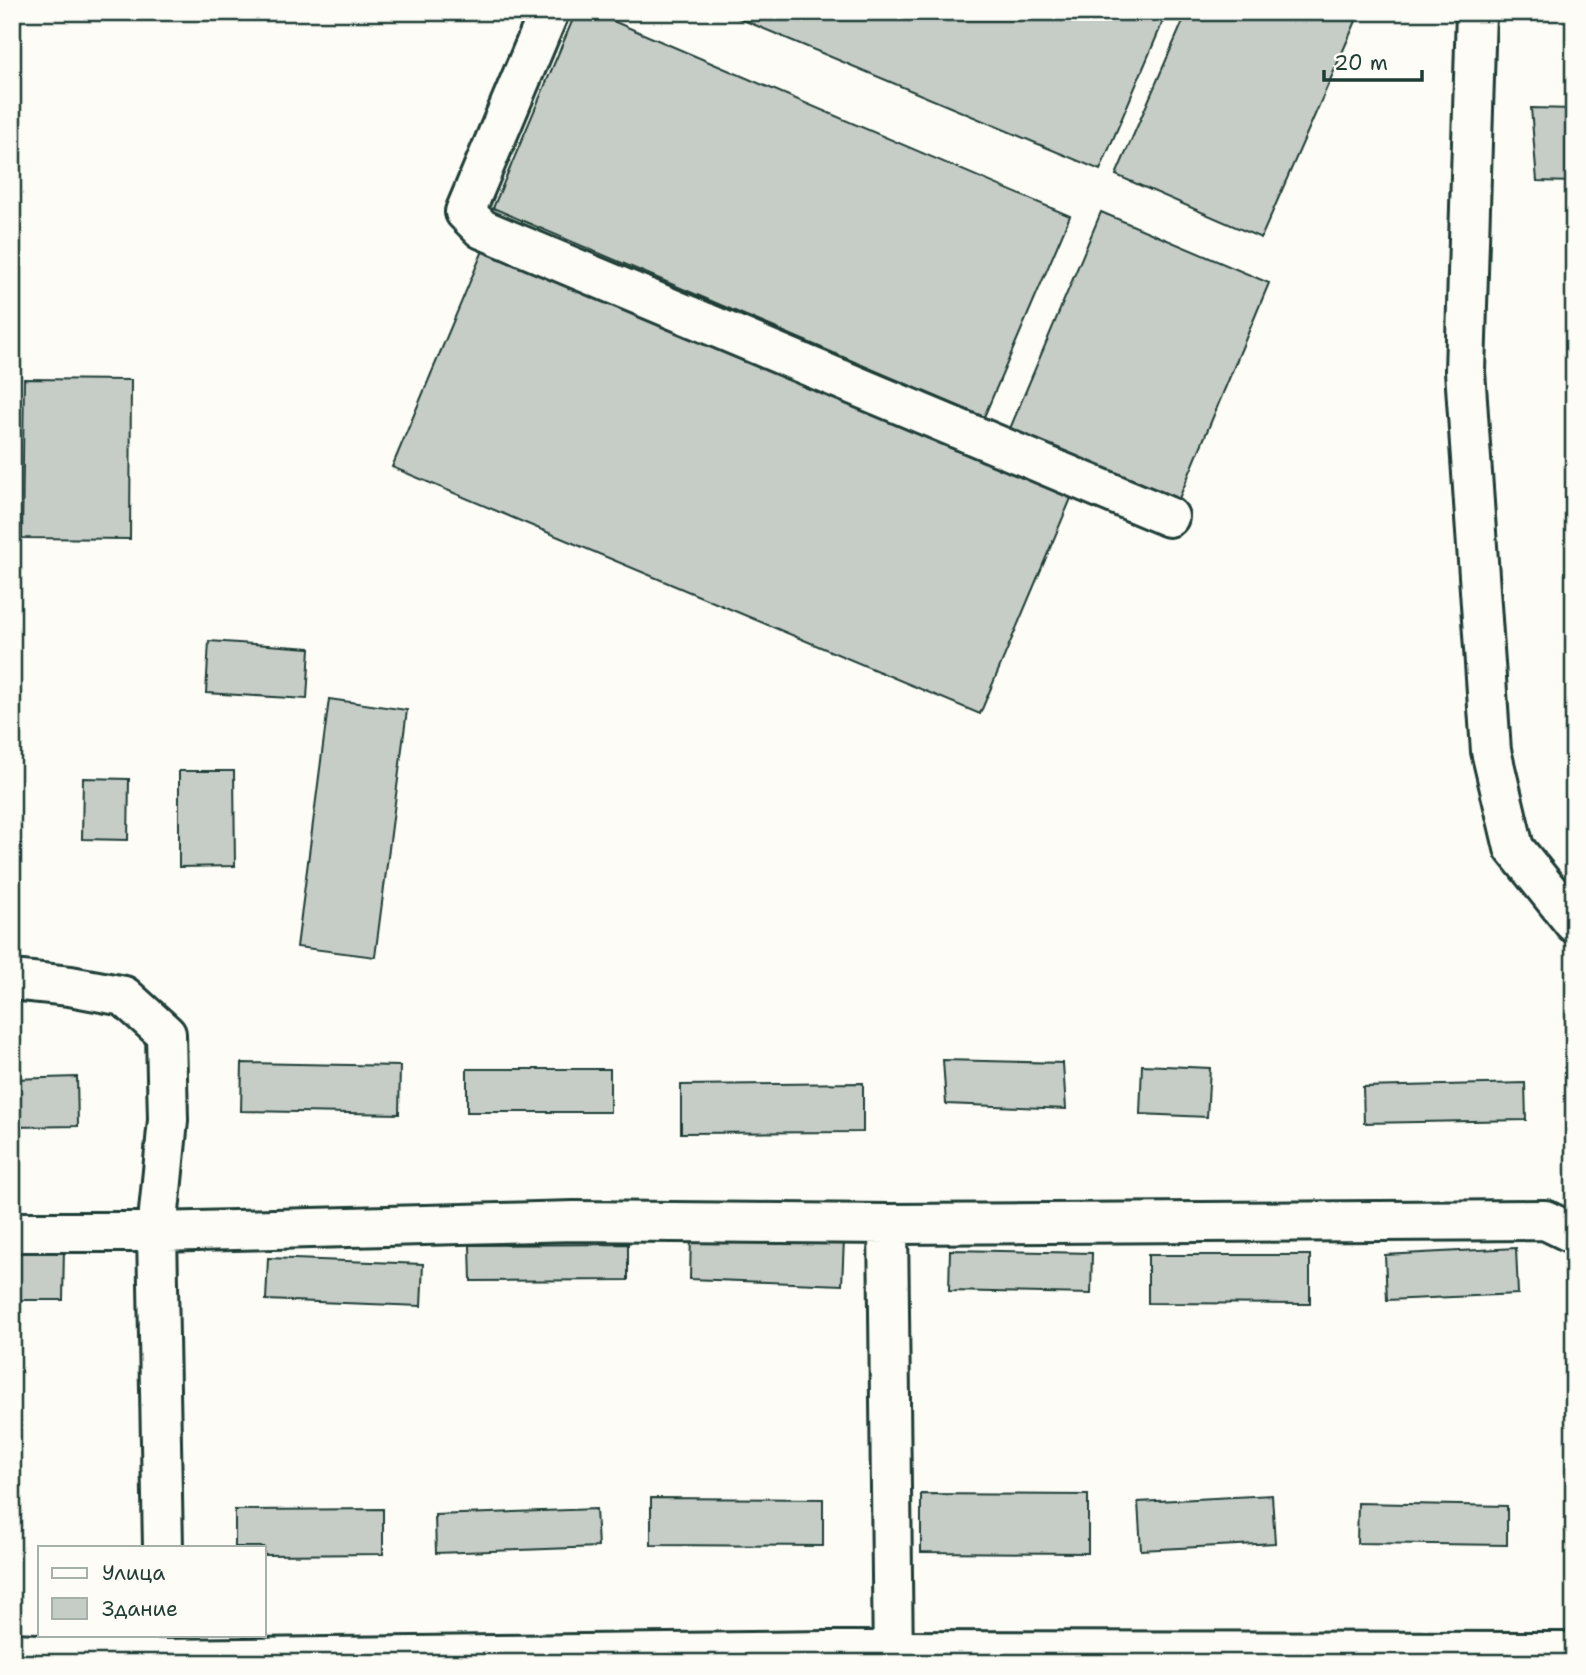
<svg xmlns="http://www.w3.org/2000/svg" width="1586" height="1675" viewBox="0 0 1586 1675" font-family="'Shantell Sans',sans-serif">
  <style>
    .building { fill: #c6cdc7; stroke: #1f3d34; stroke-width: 2 }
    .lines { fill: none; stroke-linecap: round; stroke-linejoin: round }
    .minor-casing { stroke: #1f3d34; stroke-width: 44 }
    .minor { stroke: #fdfcf7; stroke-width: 38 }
  </style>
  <rect width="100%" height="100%" fill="#fdfcf7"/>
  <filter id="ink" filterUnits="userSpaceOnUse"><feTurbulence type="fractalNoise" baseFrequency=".0143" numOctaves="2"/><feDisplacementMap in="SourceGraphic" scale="14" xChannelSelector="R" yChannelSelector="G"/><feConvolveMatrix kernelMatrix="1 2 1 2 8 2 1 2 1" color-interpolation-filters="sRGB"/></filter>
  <g filter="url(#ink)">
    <path class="building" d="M576 12H592L1070 216 984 417 493 208Z
      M724 12H1167L1100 170Z
      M1187 12H1335L1356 21 1261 238 1116 175Z
      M1531 108 1574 109V182L1537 181Z
      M1101 212 1269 283 1178 501 1009 431Z
      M484 248 1072 496 980 714 392 467Z
      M24 379 131 380 130 539 22 538Z
      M209 641 310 648 307 699 206 693Z
      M329 699 407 710 375 957 297 947Z
      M179 771H234L235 866 179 867Z
      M83 778 129 779 128 840 82 839Z
      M943 1060 1063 1063 1066 1109 946 1104Z
      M242 1063 400 1066 399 1114 241 1111Z
      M1142 1065 1210 1068 1207 1117 1140 1114Z
      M467 1069H610V1112H467Z
      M77 1077 78 1126 12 1127V1079Z
      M863 1083V1132L681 1133V1085Z
      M1525 1083 1526 1120 1364 1123 1363 1087Z
      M691 1234 844 1239 842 1285 690 1279Z
      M628 1244V1280L471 1281 470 1245Z
      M12 1247 64 1248 63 1300H12Z
      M1516 1248 1518 1294 1387 1300 1385 1255Z
      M950 1250 1092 1253 1091 1294 949 1291Z
      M1148 1255H1310V1304L1148 1303Z
      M268 1258 423 1264 421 1306 266 1300Z
      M921 1494 1088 1495V1553L921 1552Z
      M1272 1495 1275 1543 1141 1550 1138 1502Z
      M651 1498 823 1499V1546L651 1545Z
      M1358 1503 1507 1506V1545L1357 1543Z
      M383 1509V1554L264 1555V1547H235V1510Z
      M596 1509 598 1547 436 1553 435 1515Z
      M12 1522H16V1552H12Z"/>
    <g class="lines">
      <defs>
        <path id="minor" d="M549 12 465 212 482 229 1169 517
          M1476 12 1465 371 1491 751 1514 848 1574 923
          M12 980 70 986 124 996 166 1034 168 1120 157 1232 163 1547
          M888 1224 893 1663
          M12 1232H157L574 1221 888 1224 1545 1220 1574 1234
          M12 1653 165 1659 828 1651 1574 1652"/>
      </defs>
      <use href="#minor" class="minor-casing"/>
      <use href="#minor" class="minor"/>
    </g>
  </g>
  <rect width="1586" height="1675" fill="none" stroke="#fdfcf7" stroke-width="42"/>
  <rect x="21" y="21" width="1544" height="1633" fill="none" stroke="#1f3d34" stroke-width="2.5" filter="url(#ink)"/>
  <rect x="38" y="1546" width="228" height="91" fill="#fdfcf7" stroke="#a4b0a9" stroke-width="2"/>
  <rect x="52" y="1568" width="35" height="10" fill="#fdfcf7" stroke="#a4b0a9" stroke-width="2"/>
  <text x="102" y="1580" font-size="21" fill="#1f3d34">Улица</text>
  <rect x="52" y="1598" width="35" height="21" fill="#c6cdc7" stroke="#a4b0a9" stroke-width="2"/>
  <text x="102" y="1616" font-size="21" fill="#1f3d34">Здание</text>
  <path d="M1324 70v10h98v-10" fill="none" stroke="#1f3d34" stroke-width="3.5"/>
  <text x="1334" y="70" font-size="21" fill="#1f3d34" stroke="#fdfcf7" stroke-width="5" paint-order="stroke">20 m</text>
</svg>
